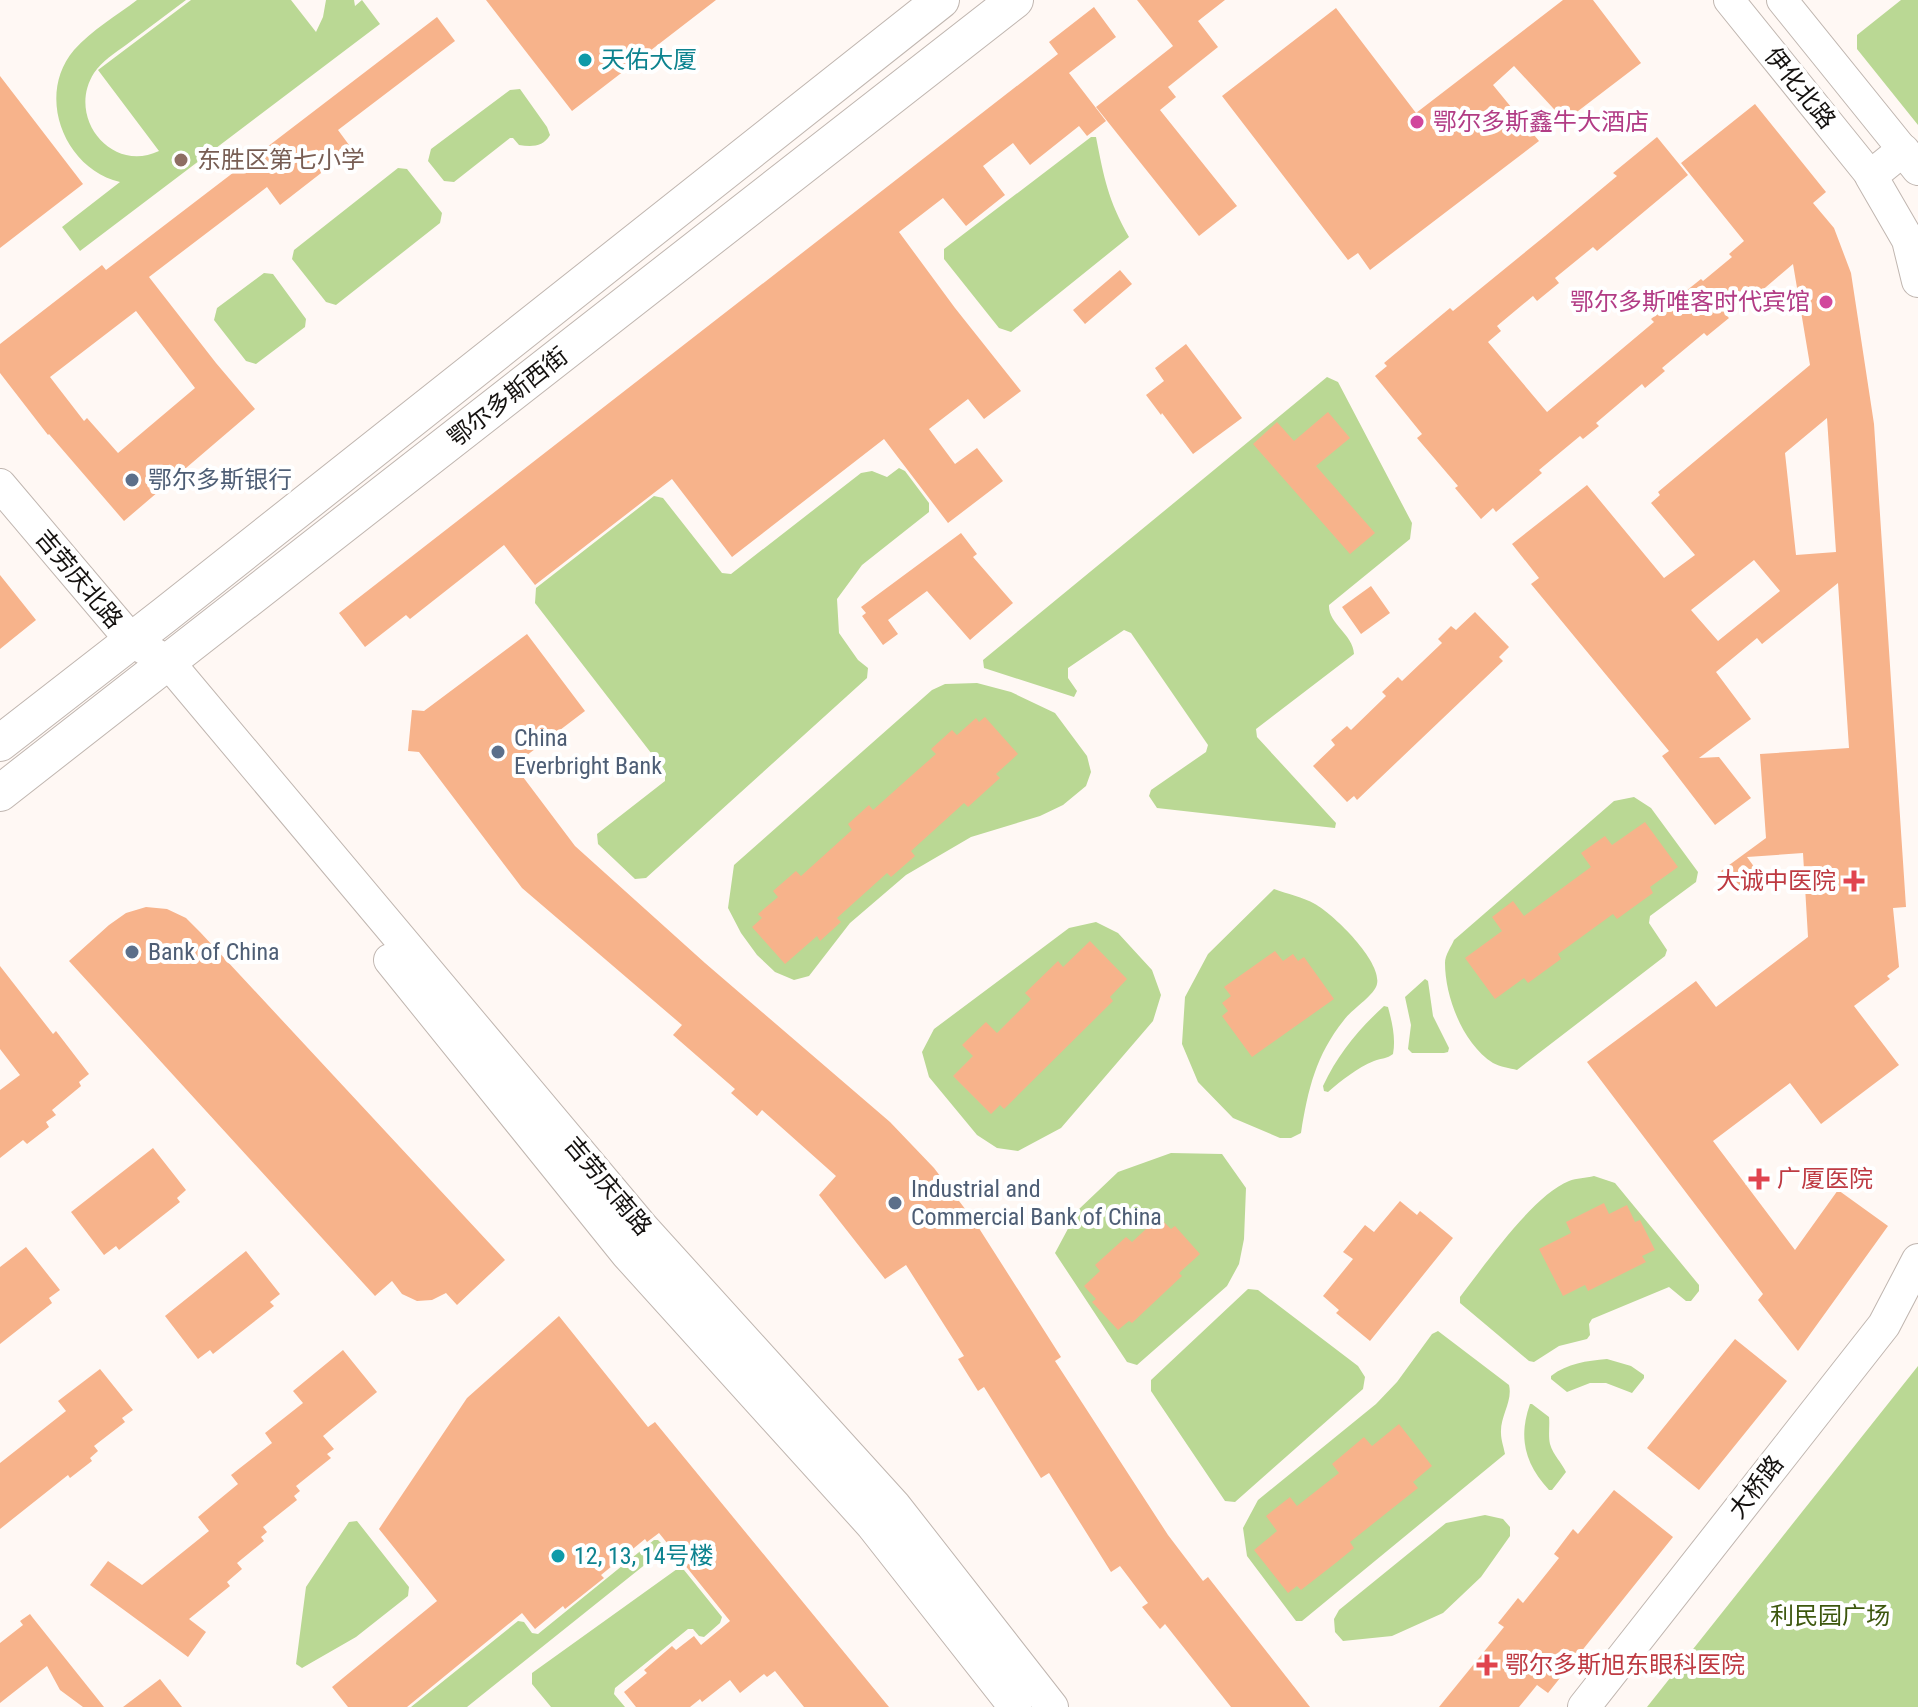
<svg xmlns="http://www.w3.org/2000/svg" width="1918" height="1707" viewBox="0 0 1918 1707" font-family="'Roboto Condensed','Noto Sans SC',sans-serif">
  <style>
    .green { fill: #bad894 }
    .building { fill: #f7b38b; fill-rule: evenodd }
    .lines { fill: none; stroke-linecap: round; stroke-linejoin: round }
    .tertiary-casing { stroke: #c0b6b0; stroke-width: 32 }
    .secondary-casing { stroke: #c0b6b0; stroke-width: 34 }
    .primary-casing { stroke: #c0b6b0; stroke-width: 38 }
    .tertiary { stroke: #fff; stroke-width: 30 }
    .secondary { stroke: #fff; stroke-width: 32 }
    .primary { stroke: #fff; stroke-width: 36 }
    .culture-dot { fill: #0f9aa8; stroke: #fff; stroke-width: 3 }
    .hotel-dot { fill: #d1479c; stroke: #fff; stroke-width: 3 }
    .education-dot { fill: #8d6e63; stroke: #fff; stroke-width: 3 }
    .service-dot { fill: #5c6f8a; stroke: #fff; stroke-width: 3 }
    .health-dot { fill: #e0444e; stroke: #fff; stroke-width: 3 }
    .labels { text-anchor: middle; stroke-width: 8; stroke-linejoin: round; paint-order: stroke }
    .culture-label { font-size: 24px; fill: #0d838f; stroke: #fff; text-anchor: start }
    .street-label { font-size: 24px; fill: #14110f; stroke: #fff }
    .hotel-label { font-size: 24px; fill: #b23c85; stroke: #fff; text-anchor: start }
    .education-label { font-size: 24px; fill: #785e54; stroke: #fff; text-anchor: start }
    .service-label { font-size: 24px; fill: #4e5e75; stroke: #fff; text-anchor: start }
    .health-label { font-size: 24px; fill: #be3a42; stroke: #fff; text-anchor: start }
    .park-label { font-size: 24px; fill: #3d570e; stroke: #fff }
  </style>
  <rect width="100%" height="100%" fill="#fff8f4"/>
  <path class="green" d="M137 0H186C166 15 146 30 126 45 115 53 102 61 94 73 66 117 111 174 159 151L98 70 191 0H291L316 32 323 17 326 0H354L355 6 362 0 380 24 80 251 62 227 120 182C65 169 35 96 74 50 92 30 116 16 137 0Z
    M1901 0H1918V125L1857 49V35Z
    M520 89 547 127 550 135C543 147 532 147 519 145L513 138H510L454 182 444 181 428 161 431 149 510 90Z
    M1091 137H1096C1104 178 1108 200 1129 237L1011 332 999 328 944 259V249Z
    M398 168 407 169 442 213 440 223 336 305 326 302 292 259 294 250Z
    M264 273 273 274 306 319 305 327 256 364 246 361 214 320 217 308Z
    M1327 377 1338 382 1412 523 1410 539 1329 605C1328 624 1353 634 1354 654L1256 729 1257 737 1336 823 1335 828 1157 808 1149 796 1151 790 1206 752 1208 745 1131 633 1124 630 1068 668V678L1077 691 1074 697 984 668 983 660Z
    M899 468 905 471 929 503V512L862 565 837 599 839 633 858 660 868 668 867 678 646 878 635 879 598 844 597 834 665 781V771L535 603 536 588 654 496 663 498 722 573 731 574 861 473 872 471 887 477Z
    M977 683 1011 692 1055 713 1087 756 1091 772 1086 786 1063 805 1040 816 971 837 906 875 850 923 809 976 794 980 775 972 757 955 741 933 728 908 734 865 932 690 945 684Z
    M1634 797 1651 808 1698 872 1696 882 1650 916 1649 923 1667 950 1665 956 1517 1070C1510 1068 1500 1067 1493 1063 1463 1044 1445 997 1445 963 1445 955 1451 947 1454 940L1614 801Z
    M1274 889C1287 894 1303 897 1315 904 1333 914 1382 961 1377 984 1375 995 1352 1009 1344 1020 1316 1055 1308 1089 1301 1133L1291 1138H1280L1233 1118 1198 1082 1182 1044 1185 997 1208 954Z
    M1096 922 1118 933 1152 970 1161 995 1153 1021 1061 1128 1018 1151 997 1148 977 1135 929 1077 922 1052 934 1029 1069 928Z
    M1425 979 1428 981 1433 1016 1449 1048 1448 1052 1444 1053H1412L1408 1049 1411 1025 1405 997Z
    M1384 1006 1388 1007C1392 1022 1396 1038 1393 1054 1387 1059 1382 1058 1374 1061 1357 1068 1342 1080 1328 1092L1324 1091 1323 1086C1338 1054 1358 1030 1384 1006Z
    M1171 1153 1222 1154 1246 1188 1244 1239 1239 1264 1227 1286 1137 1365 1127 1362 1055 1253 1078 1210 1118 1172Z
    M1594 1176 1615 1183 1699 1285V1291L1691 1301H1686L1669 1287 1592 1319 1589 1324 1590 1335 1587 1339 1559 1346 1534 1362 1529 1361 1460 1303V1297C1485 1265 1532 1196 1569 1181 1576 1178 1586 1178 1594 1176Z
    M1248 1289 1258 1290 1358 1366 1365 1377 1363 1389 1235 1502 1225 1501 1151 1391V1380Z
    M1438 1331 1509 1385C1513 1401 1500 1416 1501 1433 1501 1440 1504 1448 1505 1454L1302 1621H1296L1247 1556 1243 1528 1258 1500 1376 1404 1397 1382 1432 1334Z
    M1607 1359 1631 1366 1644 1375V1378L1632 1393 1606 1383H1590L1567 1392 1551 1379V1376C1568 1363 1586 1361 1607 1359Z
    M1918 1366V1707H1647Z
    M1530 1404H1532L1549 1417C1550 1425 1548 1435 1550 1444 1553 1455 1562 1463 1566 1472L1552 1490H1549C1525 1464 1518 1438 1530 1404Z
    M1485 1515 1503 1519 1510 1527V1536L1481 1577 1443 1613 1392 1636 1343 1641 1335 1632 1334 1619 1339 1610 1446 1523Z
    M357 1521 409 1587 408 1596 356 1637 302 1668 296 1664 306 1587 349 1522Z
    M654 1540H658L663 1545 662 1551 467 1707H411L518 1621 524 1622 532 1633 538 1634Z
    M677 1569 684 1570 722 1617 720 1623 704 1637 699 1636 693 1629H688L615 1688 614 1694 625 1707H551L532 1684V1673Z"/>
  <path class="building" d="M486 0H716L572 111Z
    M1137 0H1225L1198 21 1218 47 1168 87 1176 97 1160 110 1237 206 1199 236 1096 107 1173 46Z
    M1563 0H1593L1641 63 1565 121 1514 66 1493 85 1539 141 1370 270 1358 253 1348 260 1222 96 1336 8 1416 113Z
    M1094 7 1116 37 1069 73 1106 121 1087 136 1079 126 1030 165 1013 143 983 166 1005 195 966 226 943 198 899 232 955 308 1021 391 984 419 968 399 929 429 955 464 977 448 1003 481 948 523 884 439 732 557 672 479 535 585 504 545 410 619 406 615 365 647 339 613 1058 54 1049 42Z
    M437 17 455 41 338 130 352 149 280 205 267 187 149 277 216 363 255 409 124 521 49 434 48 435 0 373V344L102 265 106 270ZM136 311 195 388 118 453 87 418 84 421 50 377Z
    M0 76 83 184 0 248Z
    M1755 104 1826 192 1813 203 1834 228 1851 273 1874 424 1906 907 1893 908 1899 967 1887 976 1890 979 1854 1006 1899 1065 1821 1124 1790 1083 1713 1141 1795 1250 1838 1190 1888 1226 1798 1351 1758 1300 1763 1294 1587 1062 1696 981 1716 1007 1808 937 1803 853 1747 857 1760 875 1737 892 1721 871 1766 838 1760 754 1849 748 1838 583 1762 644 1757 638 1716 672 1751 719 1699 758 1719 757 1751 798 1715 825 1662 756 1669 751 1531 584 1539 578 1512 544 1587 485 1664 578 1695 555 1651 503 1660 495 1658 492 1810 365 1793 264 1759 293 1756 290 1726 315 1729 318 1707 336 1704 333 1662 368 1665 371 1645 388 1642 384 1596 423 1599 426 1583 439 1580 436 1539 470 1542 473 1496 512 1493 508 1481 519 1455 488 1458 486 1417 438 1422 434 1375 376 1387 366 1384 363 1450 308 1453 311 1545 236 1617 176 1613 173 1657 137 1688 175 1597 251 1593 247 1555 278 1559 283 1537 301 1533 296 1497 326 1501 331 1488 342 1547 412 1654 322 1651 319 1701 279 1703 281 1732 257 1729 254 1744 241 1681 163ZM1827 418 1836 552 1796 555 1785 453ZM1754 560 1780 591 1718 641 1691 610Z
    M1120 270 1132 284 1085 324 1073 310Z
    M1186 344 1242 418 1193 454 1162 413 1161 415 1146 395 1164 381 1155 368Z
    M1328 412 1350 438 1316 466 1375 533 1350 554 1253 444 1277 422 1294 441Z
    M961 533 977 554 973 557 1013 603 970 640 927 591 888 620 898 634 883 645 862 616 866 613 861 607Z
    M0 575 36 620 0 649Z
    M1371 586 1390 613 1361 634 1342 607Z
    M1475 612 1509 647 1499 657 1503 661 1357 800 1354 796 1347 802 1313 766 1335 745 1331 740 1347 726 1351 730 1386 696 1382 692 1398 677 1402 681 1442 643 1438 639 1451 626 1456 630Z
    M527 634 585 711 514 765 575 846 705 963 890 1122 934 1168 975 1222 1061 1357 1055 1361 1168 1535 1203 1581 1208 1577 1310 1707H1231L1165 1624 1160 1629 1142 1607 1148 1603 1120 1566 1111 1572 1049 1473 1041 1478 984 1387 978 1391 958 1359 964 1356 906 1265 885 1279 819 1195 836 1176 762 1110 757 1116 731 1093 735 1089 673 1035 682 1025 522 888 419 752 408 751 412 710 424 711Z
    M985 717 1018 754 996 774 1000 778 968 807 964 803 911 851 915 856 891 877 887 873 837 918 841 922 820 941 817 936 785 964 752 927 762 918 758 914 778 897 773 891 796 871 801 876 852 830 848 824 869 805 873 810 911 776 936 754 931 749 952 730 957 735 976 718 979 722Z
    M1645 822 1678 867 1650 887 1653 893 1617 919 1613 914 1558 954 1561 959 1528 983 1524 978 1495 999 1465 958 1502 931 1492 917 1513 901 1524 916 1591 867 1581 853 1605 836 1612 845Z
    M146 907 167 909 186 918 200 932 505 1260 457 1305 446 1293 432 1300 417 1301 402 1294 392 1281 375 1296 69 961 109 925 126 913Z
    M1090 941 1127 979 1110 997 1113 1001 1004 1109 1000 1105 991 1114 953 1076 973 1056 962 1045 986 1022 997 1033 1031 999 1025 993 1058 961 1063 967Z
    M1275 951 1283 961 1293 954 1298 961 1304 957 1334 999 1252 1057 1222 1016 1228 1011 1222 1003 1231 996 1224 987Z
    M0 966 53 1034 56 1031 89 1074 79 1082 81 1086 52 1110 56 1115 46 1122 49 1127 27 1144 23 1140 0 1158V1090L20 1075 0 1049Z
    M153 1148 186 1190 177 1198 180 1202 119 1250 116 1246 104 1255 71 1212Z
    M1400 1201 1417 1215 1420 1211 1453 1238 1370 1341 1336 1313 1339 1310 1323 1296 1353 1259 1343 1252 1365 1225 1374 1232Z
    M1604 1203 1609 1214 1627 1205 1635 1222 1640 1220 1655 1250 1642 1256 1646 1262 1588 1291 1585 1285 1563 1296 1539 1249 1571 1233 1566 1222Z
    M1159 1217 1171 1229 1175 1226 1200 1254 1179 1273 1182 1276 1132 1323 1129 1321 1118 1330 1092 1302 1096 1299 1084 1286 1100 1271 1095 1265 1126 1237 1132 1242Z
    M26 1247 60 1290 49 1298 52 1303 0 1344V1267Z
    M246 1251 280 1294 270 1302 274 1306 213 1354 210 1350 198 1359 165 1316Z
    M559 1316 648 1427 655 1422 889 1707H804L775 1671 767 1677 764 1674 740 1693 730 1680 702 1702 700 1699 690 1707H636L624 1692 647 1673 644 1670 672 1646 676 1650 694 1636 701 1645 730 1621 659 1533 647 1542 645 1539 601 1575 604 1578 565 1609 563 1606 535 1629 522 1613 407 1707H348L332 1687 437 1601 379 1529 467 1398Z
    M1735 1339 1787 1381 1699 1490 1647 1448Z
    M343 1350 377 1392 323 1436 334 1449 327 1454 331 1458 296 1486 300 1491 294 1496 297 1500 263 1527 267 1532 261 1537 264 1541 237 1563 242 1569 227 1582 230 1586 189 1619 206 1632 188 1657 90 1585 108 1561 142 1585 209 1531 198 1517 238 1484 231 1475 272 1443 265 1433 303 1403 293 1391Z
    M100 1369 133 1410 122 1418 125 1422 94 1446 98 1451 90 1458 92 1461 70 1478 68 1475 0 1529V1463L66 1411 58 1401Z
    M1399 1424 1432 1466 1413 1482 1418 1488 1350 1542 1354 1548 1337 1562 1301 1590 1297 1586 1288 1593 1254 1550 1277 1531 1266 1516 1290 1497 1297 1506 1339 1473 1332 1464 1364 1437 1372 1446Z
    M1614 1490 1673 1537 1548 1693 1537 1685 1519 1707H1439L1504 1627 1498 1623 1518 1598 1523 1603 1559 1558 1554 1554 1573 1529 1578 1534Z
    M30 1614 33 1618 104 1707H83L60 1690 47 1666 0 1703V1643L23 1625 20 1621Z
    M160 1679 182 1707H123Z"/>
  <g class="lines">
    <defs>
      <path id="tertiary" d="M1729 0 1871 176
        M1782 0 1903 150"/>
      <path id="secondary" d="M1918 169 1903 150 1871 176 1908 240 1918 281
        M0 485 132 641 168 662 643 1228 895 1506 1052 1707
        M390 960 627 1254 872 1525 1015 1707
        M1584 1707 1884 1325 1918 1260"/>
      <path id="primary" d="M0 743 166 614 941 0
        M0 793 1015 0"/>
    </defs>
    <use href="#tertiary" class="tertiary-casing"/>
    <use href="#secondary" class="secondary-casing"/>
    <use href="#primary" class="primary-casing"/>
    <use href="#tertiary" class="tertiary"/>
    <use href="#secondary" class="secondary"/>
    <use href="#primary" class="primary"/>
  </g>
  <g class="culture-dot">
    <circle cx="585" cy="60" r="8"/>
    <circle cx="558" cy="1556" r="8"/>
  </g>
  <g class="hotel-dot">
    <circle cx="1417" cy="122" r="8"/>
    <circle cx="1826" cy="302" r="8"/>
  </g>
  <circle class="education-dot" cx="181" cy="160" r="8"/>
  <g class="service-dot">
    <circle cx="132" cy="480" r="8"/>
    <circle cx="498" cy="752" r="8"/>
    <circle cx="132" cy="952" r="8"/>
    <circle cx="895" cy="1203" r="8"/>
  </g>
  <g class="health-dot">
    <path d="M1850 869h8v8h8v8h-8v8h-8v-8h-8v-8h8z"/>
    <path d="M1755 1167h8v8h8v8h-8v8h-8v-8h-8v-8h8z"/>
    <path d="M1483 1653h8v8h8v8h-8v8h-8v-8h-8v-8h8z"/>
  </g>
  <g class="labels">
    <g class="culture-label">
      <text x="601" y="68">天佑大厦</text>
      <text x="574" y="1564">12, 13, 14号楼</text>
    </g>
    <g class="street-label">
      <text transform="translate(1800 88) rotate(51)" y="8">伊化北路</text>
      <text transform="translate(508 397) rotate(-38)" y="8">鄂尔多斯西街</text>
      <text transform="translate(79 579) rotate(50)" y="8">吉劳庆北路</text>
      <text transform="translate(608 1186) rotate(50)" y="8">吉劳庆南路</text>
      <text transform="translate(1756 1487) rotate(-52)" y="8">大桥路</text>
    </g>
    <g class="hotel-label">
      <text x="1433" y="130">鄂尔多斯鑫牛大酒店</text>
      <text x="1810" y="310" text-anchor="end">鄂尔多斯唯客时代宾馆</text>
    </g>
    <g class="education-label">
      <text x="197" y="168">东胜区第七小学</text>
    </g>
    <g class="service-label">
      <text x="148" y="488">鄂尔多斯银行</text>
      <text x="514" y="746">China<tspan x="514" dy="28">Everbright Bank</tspan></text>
      <text x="148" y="960">Bank of China</text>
      <text x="911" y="1197">Industrial and<tspan x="911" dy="28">Commercial Bank of China</tspan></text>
    </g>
    <g class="health-label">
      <text x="1836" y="889" text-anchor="end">大诚中医院</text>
      <text x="1777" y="1187">广厦医院</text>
      <text x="1505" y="1673">鄂尔多斯旭东眼科医院</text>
    </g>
    <g class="park-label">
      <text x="1830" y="1624">利民园广场</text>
    </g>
  </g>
</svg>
